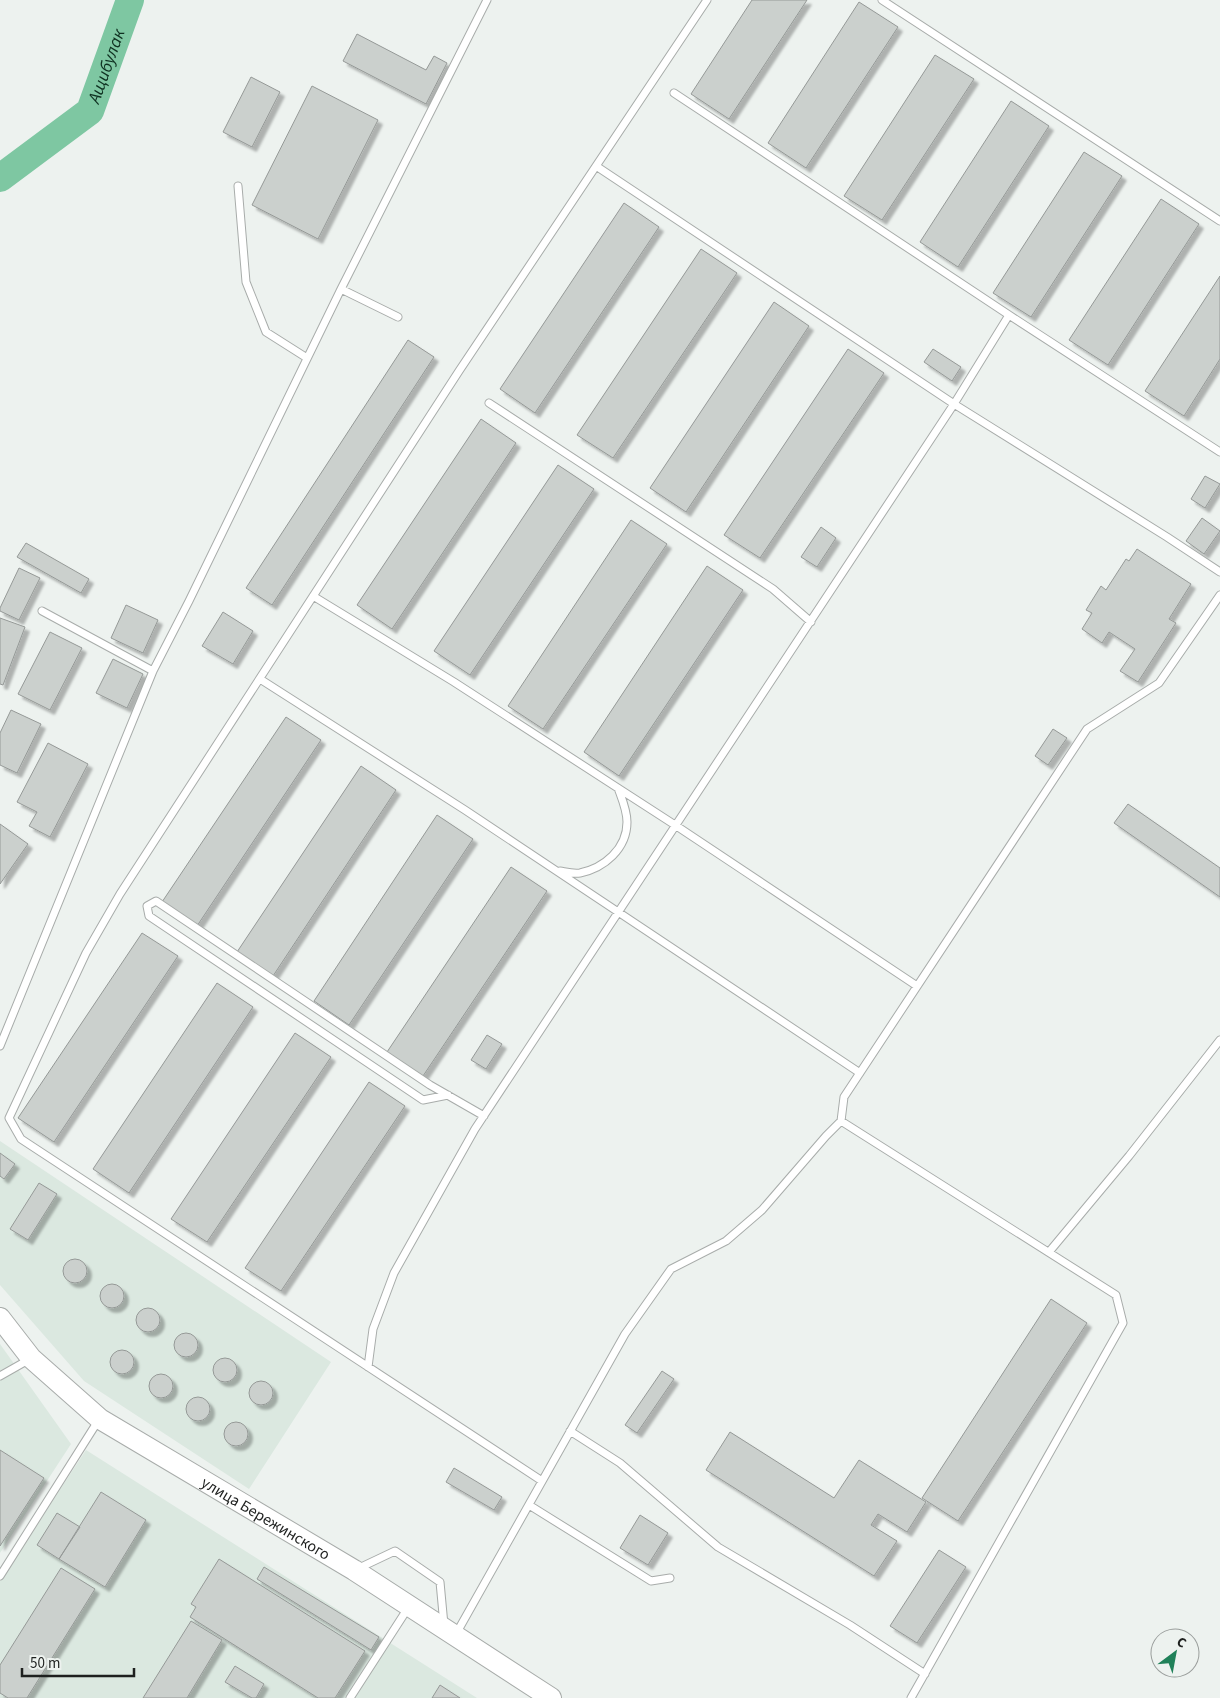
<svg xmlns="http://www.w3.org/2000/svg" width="1220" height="1698" viewBox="0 0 1220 1698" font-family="'Source Sans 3',sans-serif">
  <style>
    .built { fill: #dbe8e0 }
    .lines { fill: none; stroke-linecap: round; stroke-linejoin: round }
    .river { stroke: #7ec7a2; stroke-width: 28 }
    .building { fill: #cbd0cd; stroke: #959997; filter: url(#shadow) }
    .lane-casing { stroke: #a8acaa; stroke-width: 9 }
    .secondary-casing { stroke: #a8acaa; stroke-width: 22 }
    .lane { stroke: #fff; stroke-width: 7 }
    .secondary { stroke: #fff; stroke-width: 20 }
    .labels { text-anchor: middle; stroke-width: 4; stroke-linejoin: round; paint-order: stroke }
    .street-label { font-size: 16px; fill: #1e201f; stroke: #edf2ef }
    .water-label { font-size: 18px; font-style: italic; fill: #0f3121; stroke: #edf2ef }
  </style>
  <defs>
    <filter id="shadow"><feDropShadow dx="4.5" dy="4.5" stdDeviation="1" flood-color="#0004"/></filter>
  </defs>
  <rect width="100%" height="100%" fill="#edf2ef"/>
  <path class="built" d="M0 1141 331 1362 249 1489 84 1381 0 1285Z
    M0 1344 71 1444 0 1553Z
    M86 1450 477 1698H0V1581Z"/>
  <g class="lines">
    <path class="river" id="s1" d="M0 178 90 111 130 0"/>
  </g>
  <path class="building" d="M752 0H807L729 119 691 94Z
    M859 2 898 27 806 168 768 143Z
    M357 34 426 70 434 56 447 63 426 104 343 61Z
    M935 55 974 79 882 220 844 196Z
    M251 77 280 92 252 147 223 132Z
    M312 86 378 120 318 239 252 205Z
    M1011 101 1049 126 958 267 920 242Z
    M1084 152 1122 176 1031 317 993 293Z
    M1161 199 1199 224 1108 365 1069 340Z
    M624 203 659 227 535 413 500 389Z
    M701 249 737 273 613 458 577 435Z
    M1220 276V359L1184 416 1145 391Z
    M774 302 809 326 686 512 650 488Z
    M408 340 434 357 272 605 246 588Z
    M848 349 884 373 760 558 724 535Z
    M933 349 961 367 952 381 924 362Z
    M481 419 516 443 392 629 357 605Z
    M558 465 594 489 470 675 434 651Z
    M1205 476 1220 484 1205 508 1191 499Z
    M1202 518 1220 531 1204 554 1186 541Z
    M631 520 667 544 543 729 508 706Z
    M821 527 836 538 817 567 801 557Z
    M26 543 89 579 81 593 17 557Z
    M1137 549 1191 584 1169 619 1176 623 1138 682 1120 671 1135 649 1109 632 1102 643 1082 629 1092 613 1086 610 1101 586 1106 590 1126 559 1129 561Z
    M707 566 743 590 619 776 584 752Z
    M19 568 40 578 19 620 0 611V608Z
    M126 605 158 620 143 653 111 638Z
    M223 612 253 631 233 664 202 646Z
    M0 618 25 627 3 685 0 684Z
    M50 632 82 648 50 710 18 694Z
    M113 659 143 674 127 708 96 693Z
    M11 710 41 724 17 773 0 765V733Z
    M286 717 321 740 197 926 162 902Z
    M1053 729 1067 738 1048 765 1035 756Z
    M48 743 88 764 50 837 29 826 37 812 17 802Z
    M361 766 396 790 273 976 237 952Z
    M1128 804 1220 868V897L1114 823Z
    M437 815 473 839 349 1025 314 1001Z
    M0 824 28 844 0 884Z
    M511 867 547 891 423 1076 387 1052Z
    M142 933 178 956 54 1142 18 1118Z
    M217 983 253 1007 129 1193 93 1169Z
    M295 1033 331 1057 207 1242 171 1219Z
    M487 1035 502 1044 486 1069 471 1060Z
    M369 1082 405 1106 281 1291 245 1268Z
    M0 1153 15 1164 4 1179 0 1176Z
    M39 1183 57 1194 28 1240 10 1229Z
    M63 1271a12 12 0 1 1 24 0a12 12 0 1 1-24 0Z
    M100 1296a12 12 0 1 1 24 0a12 12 0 1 1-24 0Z
    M1051 1299 1087 1323 958 1521 922 1498Z
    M136 1320a12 12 0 1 1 24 0a12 12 0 1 1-24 0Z
    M174 1345a12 12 0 1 1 24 0a12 12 0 1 1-24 0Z
    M110 1362a12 12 0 1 1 24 0a12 12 0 1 1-24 0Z
    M213 1370a12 12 0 1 1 24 0a12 12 0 1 1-24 0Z
    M662 1371 674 1379 637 1433 625 1425Z
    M149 1386a12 12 0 1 1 24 0a12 12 0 1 1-24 0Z
    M249 1393a12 12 0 1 1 24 0a12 12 0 1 1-24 0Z
    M186 1409a12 12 0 1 1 24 0a12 12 0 1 1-24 0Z
    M224 1434a12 12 0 1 1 24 0a12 12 0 1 1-24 0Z
    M730 1432 834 1498 859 1460 926 1502 907 1532 878 1514 871 1525 897 1541 874 1576 706 1470Z
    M0 1450 44 1478 0 1546Z
    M454 1468 502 1497 494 1510 446 1482Z
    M101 1492 146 1520 105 1587 59 1559Z
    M57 1513 80 1527 59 1559 37 1545Z
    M640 1515 668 1533 648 1565 620 1548Z
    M939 1550 966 1567 917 1643 890 1626Z
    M219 1559 365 1651 335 1698H318L190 1617 196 1607 191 1604Z
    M264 1567 379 1637 371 1650 257 1579Z
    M61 1568 95 1589 27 1698H8L0 1693V1665Z
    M191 1621 222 1640 187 1698H143Z
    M235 1666 264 1684 256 1698H252L225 1682Z
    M440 1685 460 1698H432Z"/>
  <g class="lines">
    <defs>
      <path id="lane" d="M882 0 1220 221
        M674 93 1009 315 1220 452
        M596 166 954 404 1167 537 1220 572
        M238 186 246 282 266 332 307 358
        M341 289 398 317
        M489 403 773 589 811 622
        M313 596 454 682 675 825 917 986
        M42 611 153 671
        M260 679 465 810 860 1073
        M560 871C566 872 573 874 580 873 604 868 627 849 627 822 627 810 622 799 618 788
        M0 1046 153 671 189 601 341 289 487 0
        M448 1095 423 1100 149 916 147 906 156 901 430 1085 484 1116
        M841 1121 844 1097 1087 729 1159 683 1220 595
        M1049 1252 1129 1156 1220 1040
        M368 1367 373 1329 394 1273 475 1129 954 404 1009 315
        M0 1376 30 1359
        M570 1431 620 1463 718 1547 850 1625 925 1674
        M542 1481 21 1139 9 1118 86 953 120 894 459 371 707 0
        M529 1505 651 1581 670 1578
        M357 1569 395 1551 440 1582 444 1625
        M0 1576 98 1421
        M456 1634 625 1334 671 1269 726 1241 762 1210 826 1136 841 1121 1116 1295 1123 1323 911 1698
        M350 1698 408 1608"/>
      <g id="secondary">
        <path id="s2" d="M0 1318 31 1358 100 1419 354 1570 551 1698"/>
      </g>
    </defs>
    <use href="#lane" class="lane-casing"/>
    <use href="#secondary" class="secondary-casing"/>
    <use href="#lane" class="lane"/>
    <use href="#secondary" class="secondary"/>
  </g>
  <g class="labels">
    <g class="street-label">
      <text dy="6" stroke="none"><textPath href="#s2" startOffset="336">улица Бережинского</textPath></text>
    </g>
    <g class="water-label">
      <text dy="6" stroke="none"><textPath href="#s1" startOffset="160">Ащибулак</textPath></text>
    </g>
  </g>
  <g transform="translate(1175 1653) rotate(32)"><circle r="24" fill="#edf2ef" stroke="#9a9e9c"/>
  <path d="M0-4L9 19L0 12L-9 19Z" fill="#208159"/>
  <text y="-8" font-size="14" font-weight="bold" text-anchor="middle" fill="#1e201f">С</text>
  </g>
  <path d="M22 1668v8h112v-8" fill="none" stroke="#1e201f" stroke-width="2.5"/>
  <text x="30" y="1668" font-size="15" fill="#1e201f" stroke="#edf2ef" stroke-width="4" paint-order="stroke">50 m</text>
</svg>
